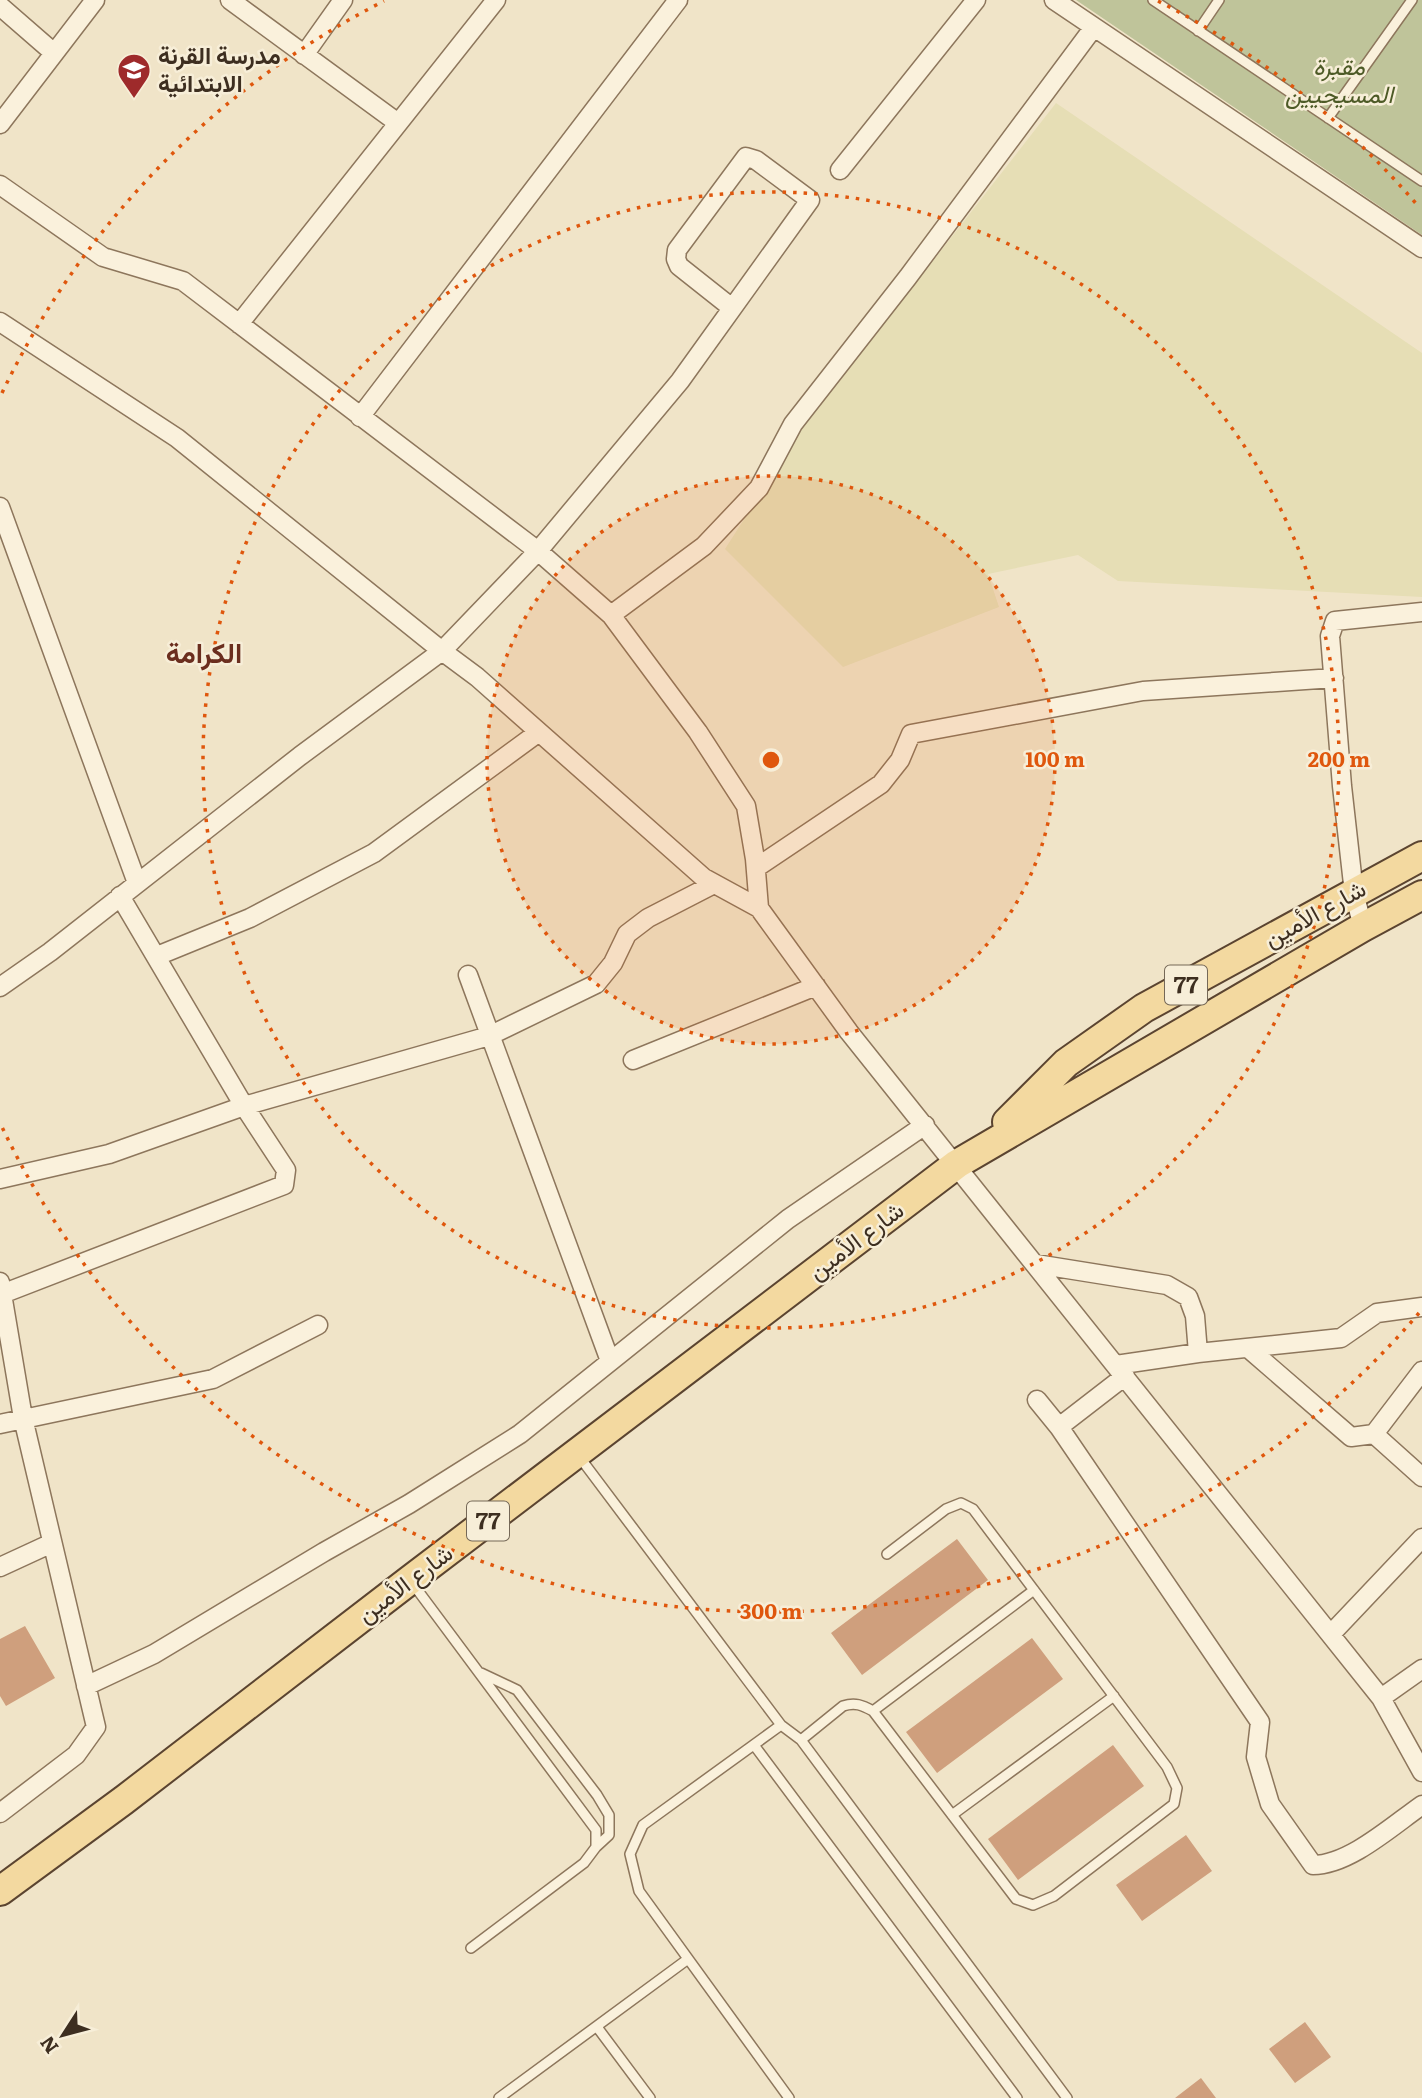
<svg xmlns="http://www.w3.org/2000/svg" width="1422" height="2098" viewBox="0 0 1422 2098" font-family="Literata,Vazirmatn,serif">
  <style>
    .farmland { fill: #e6deb5 }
    .cemetery { fill: #bfc49a }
    .building { fill: #cf9f7d }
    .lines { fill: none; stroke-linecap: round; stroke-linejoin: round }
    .service-casing { stroke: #8d765c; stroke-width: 12 }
    .minor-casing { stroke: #8d765c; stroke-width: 21 }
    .primary-casing { stroke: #5b4430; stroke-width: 32 }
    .service { stroke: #faf1dc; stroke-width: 9 }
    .minor { stroke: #faf1dc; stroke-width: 18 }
    .primary { stroke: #f3d9a0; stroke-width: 28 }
    .ring { fill: none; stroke: #df570d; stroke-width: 3.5; stroke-dasharray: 3.5 7 }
    .labels { text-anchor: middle; stroke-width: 5; stroke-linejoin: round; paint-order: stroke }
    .shield { fill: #f7eed8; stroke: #756857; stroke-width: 2 }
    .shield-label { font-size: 23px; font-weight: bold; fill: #3d2e20 }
    .poi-label { font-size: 24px; font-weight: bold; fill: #3d2e20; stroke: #f7eed8; text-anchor: start }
    .park-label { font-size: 24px; font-style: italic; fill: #4d5a26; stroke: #f7eed8 }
    .street-label { font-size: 24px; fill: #3d2e20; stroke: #f7eed8 }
    .quarter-label { font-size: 28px; font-weight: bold; fill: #6b2e1e; stroke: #f7eed8 }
    .centre { fill: #df570d; stroke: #f7eed8; stroke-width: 3.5 }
    .ring-label { font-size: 21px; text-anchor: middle; font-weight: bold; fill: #df570d; stroke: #f7eed8; stroke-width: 5; stroke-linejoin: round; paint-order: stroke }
  </style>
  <rect width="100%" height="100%" fill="#f0e4c8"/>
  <path class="farmland" d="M1056 103 1422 353V597L1118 581 1078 555 988 574 999 607 843 667 725 549 802 429Z"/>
  <path class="cemetery" d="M1076 0H1422V235Z"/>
  <path class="building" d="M957 1539 988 1580 862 1675 831 1633Z
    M25 1626 55 1678 6 1706 0 1696V1639Z
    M1032 1638 1063 1679 937 1773 906 1732Z
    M1113 1745 1144 1786 1018 1880 988 1839Z
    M1186 1835 1212 1871 1142 1921 1116 1885Z
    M1305 2022 1331 2057 1295 2083 1269 2049Z
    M1201 2078 1216 2098H1175Z"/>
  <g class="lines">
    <defs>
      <path id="service" d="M1153 0 1422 181
        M1198 31 1219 0
        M1328 118 1412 0
        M578 1455 781 1725 801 1740 843 1706C855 1702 862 1705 873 1711L1016 1899 1033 1905 1054 1896 1174 1804 1177 1788 1167 1767 973 1509 961 1503 946 1509 887 1554
        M413 1584 596 1830V1847L584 1863 471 1948
        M481 1673 517 1690 597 1795 609 1815V1835L596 1847
        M873 1711 1034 1590
        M781 1725 643 1825 630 1854 639 1891 789 2098
        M801 1740 1067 2098
        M754 1745 1017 2098
        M952 1815 1114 1696
        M597 2027 650 2098
        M499 2098 688 1959"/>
      <path id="minor" d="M230 0 398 123
        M1054 0 1422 248
        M0 6 54 53
        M304 55 343 0
        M0 124 95 0
        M840 170 976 0
        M0 185 103 257 183 281 538 551 611 615 698 732 746 806 755 859 759 908
        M0 322 177 438 442 651 477 677 704 878 759 908 849 1032 1381 1698 1422 1772
        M239 324 496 0
        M360 417 678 0
        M0 507 137 883
        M611 615 704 546 759 488 793 424 908 277 1094 27
        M756 868 881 784 900 760 911 734 1143 691 1334 678
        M1363 927 1354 893 1342 786 1330 636 1335 621 1422 612
        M157 956 250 918 374 853 539 732
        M468 975 610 1361
        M0 987 50 952 300 756 442 651 538 551 680 381 810 200 756 160 746 157 677 250 676 259 679 266 732 308
        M633 1060 816 986
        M0 1179 109 1154 244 1106 489 1036 596 984 613 963 627 934 648 918 714 884
        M1036 1264 1167 1285 1188 1297 1195 1316 1198 1353
        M0 1282 23 1418 96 1727 76 1755 0 1813
        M2 1294 284 1185 286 1170 244 1106 120 896
        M1248 1348 1351 1437 1374 1434 1422 1477
        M1116 1365 1198 1353 1341 1338 1377 1313 1422 1307
        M1037 1400 1059 1427 1260 1722 1256 1757 1270 1804 1313 1865C1349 1865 1392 1826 1422 1805
        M0 1424 213 1379 318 1325
        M1059 1427 1125 1376
        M1374 1434 1422 1371
        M0 1567 52 1543
        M1331 1634 1422 1538
        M86 1686 154 1654 324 1552 409 1504 520 1434 788 1219 925 1125
        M1381 1698 1422 1669"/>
      <path id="primary" d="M1007 1122 1066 1063 1144 1008 1422 856
        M0 1891 124 1800 410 1580 957 1164 1363 927 1422 895"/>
    </defs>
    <use href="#service" class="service-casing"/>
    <use href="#minor" class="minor-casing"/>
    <use href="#primary" class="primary-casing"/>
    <use href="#service" class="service"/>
    <use href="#minor" class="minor"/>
    <use href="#primary" class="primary"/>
  </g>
  <circle cx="771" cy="760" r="284" fill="#df570d" fill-opacity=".12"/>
  <g class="ring">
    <circle cx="771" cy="760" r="284"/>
    <circle cx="771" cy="760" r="568"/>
    <path d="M1419 1313A852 852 0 0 1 2 1127M2 393A852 852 0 0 1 384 1M1158 1A852 852 0 0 1 1419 207"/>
  </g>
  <defs>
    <symbol id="school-pin" viewBox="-11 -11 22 30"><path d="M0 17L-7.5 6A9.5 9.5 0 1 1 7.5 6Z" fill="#9e2a2b" stroke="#f7eed8"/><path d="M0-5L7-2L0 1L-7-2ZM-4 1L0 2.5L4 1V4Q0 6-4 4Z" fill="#fff"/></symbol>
  </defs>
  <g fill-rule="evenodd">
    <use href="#school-pin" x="115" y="51" width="38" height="52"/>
  </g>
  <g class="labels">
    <g class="shield">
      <rect x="1165" y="965.5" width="42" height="39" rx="5"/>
      <rect x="467" y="1501.5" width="42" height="39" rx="5"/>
    </g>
    <g class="shield-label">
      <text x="1186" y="993">77</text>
      <text x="488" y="1529">77</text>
    </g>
    <g class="poi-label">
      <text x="158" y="64">مدرسة القرنة<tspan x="158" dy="28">الابتدائية</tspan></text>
    </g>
    <g class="park-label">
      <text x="1339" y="75">مقبرة<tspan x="1339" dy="28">المسيحيين</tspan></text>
    </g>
    <g class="street-label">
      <text transform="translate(1315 914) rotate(-29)" y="8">شارع الأمين</text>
      <text transform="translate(856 1241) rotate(-37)" y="8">شارع الأمين</text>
      <text transform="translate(405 1584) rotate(-37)" y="8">شارع الأمين</text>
    </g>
    <g class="quarter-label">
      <text x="204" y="663">الكرامة</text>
    </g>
  </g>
  <circle cx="771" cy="760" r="10" class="centre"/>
  <g class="ring-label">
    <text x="1055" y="767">100 m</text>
    <text x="1339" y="767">200 m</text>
    <text x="771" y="1619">300 m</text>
  </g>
  <g transform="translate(63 2035) rotate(234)" stroke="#f7eed8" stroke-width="5" paint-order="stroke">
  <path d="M0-5L12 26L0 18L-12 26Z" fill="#3d2e20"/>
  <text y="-10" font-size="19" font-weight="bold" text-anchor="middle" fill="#3d2e20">N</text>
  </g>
</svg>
